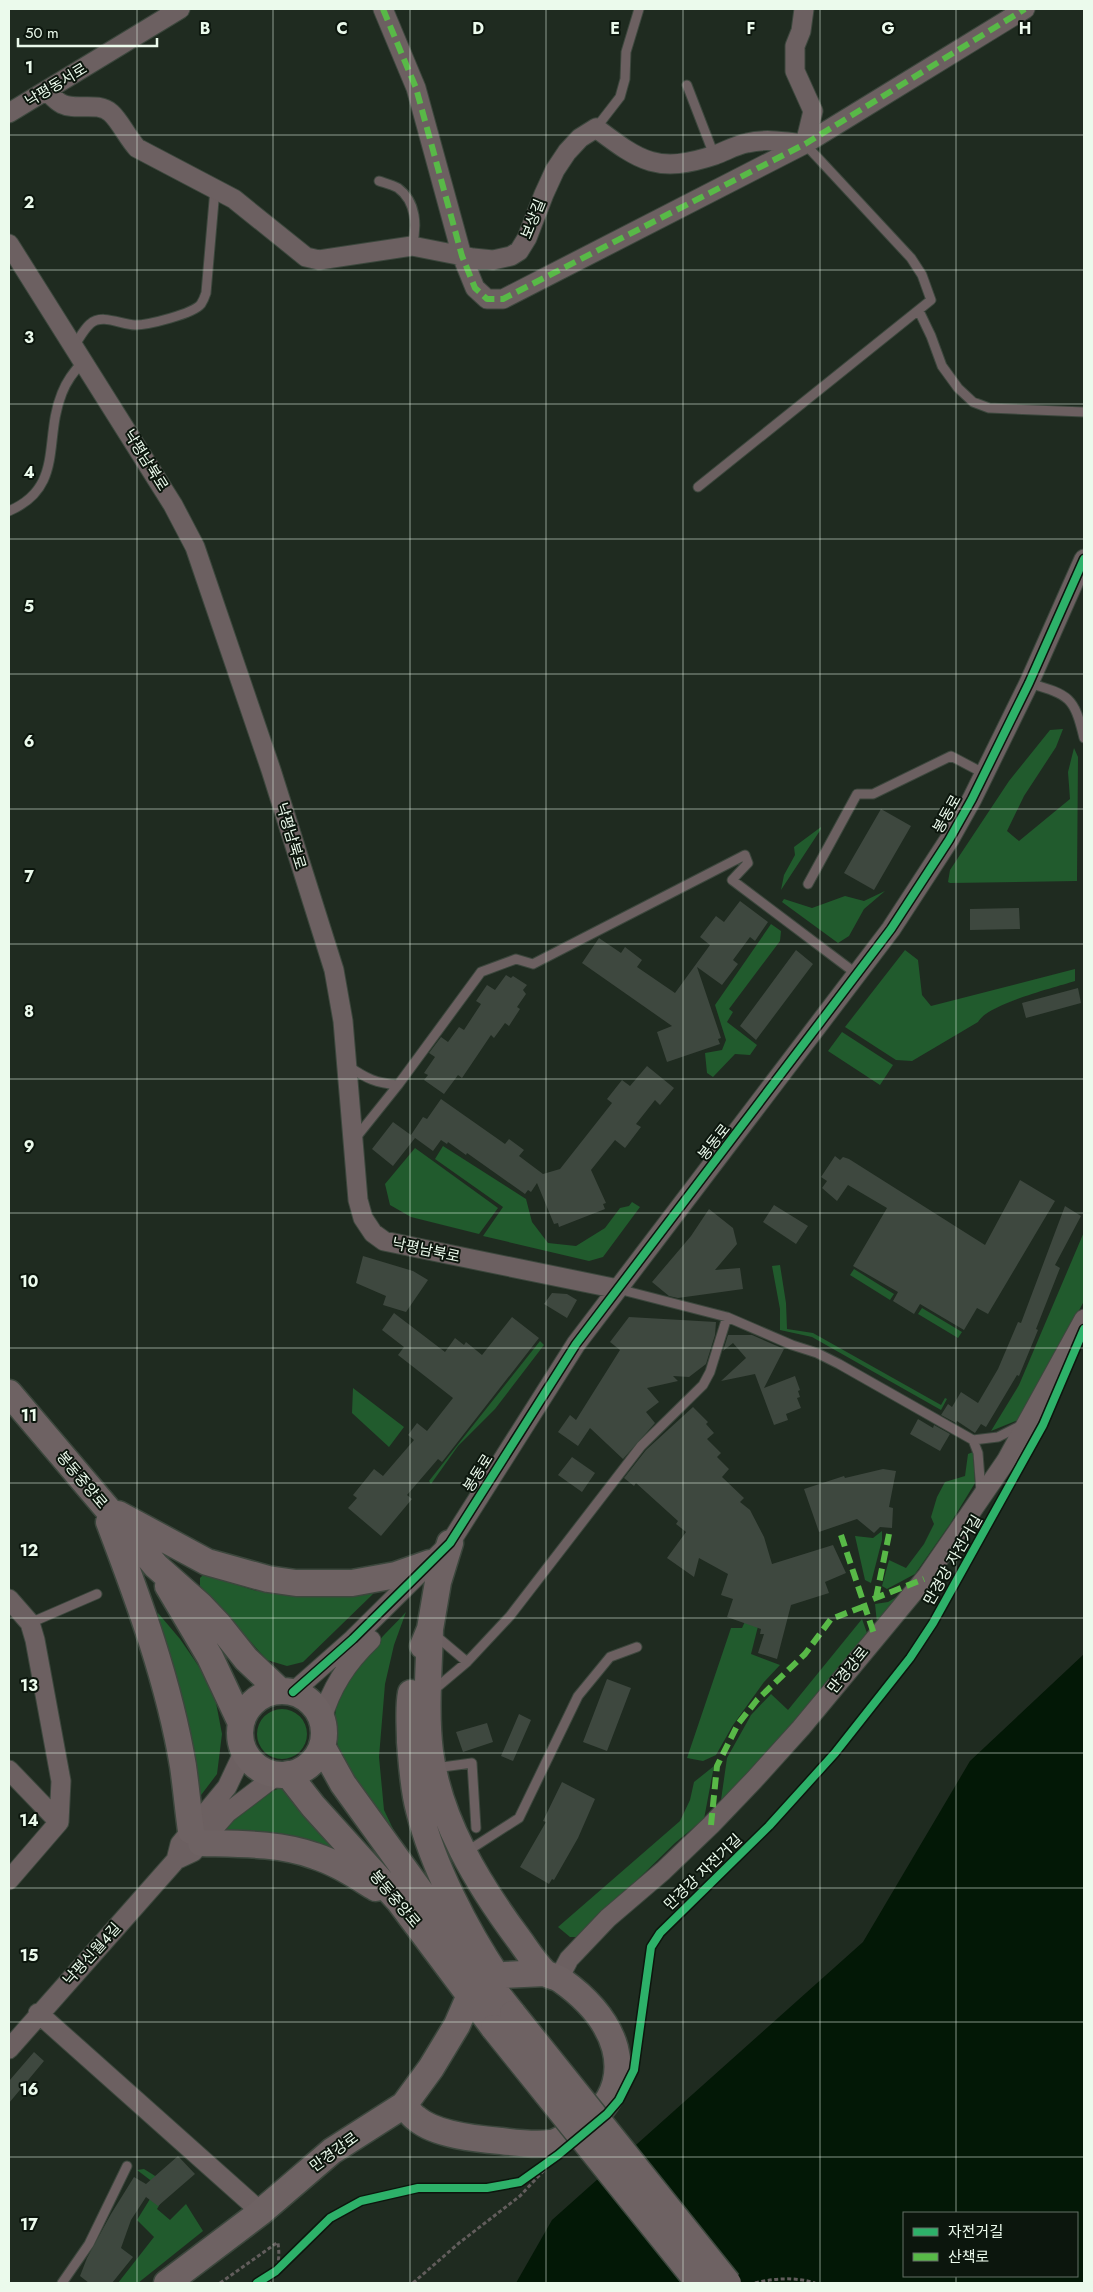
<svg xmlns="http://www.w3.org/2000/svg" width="1093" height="2292" viewBox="0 0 1093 2292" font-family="Jost,'Noto Sans KR',sans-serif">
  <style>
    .green { fill: #215b2d }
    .water { fill: #031806; fill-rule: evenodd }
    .building { fill: #3e483f }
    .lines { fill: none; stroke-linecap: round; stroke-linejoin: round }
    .lane-casing { stroke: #3c473d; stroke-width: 11 }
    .street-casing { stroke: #3c473d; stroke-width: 21 }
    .secondary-casing { stroke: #3c473d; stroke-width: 29 }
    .path { stroke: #625d5c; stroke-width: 3; stroke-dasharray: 4 2.5; stroke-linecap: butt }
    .lane { stroke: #6c6061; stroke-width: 9 }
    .street { stroke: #6c6061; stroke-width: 19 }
    .secondary { stroke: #6e6263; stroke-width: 26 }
    .secondary-bridge-casing { stroke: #3c473d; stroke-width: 29; stroke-linecap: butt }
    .secondary-bridge { stroke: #6e6263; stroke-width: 26 }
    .quiet { stroke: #58b947; stroke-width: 6; stroke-dasharray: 12 6; stroke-linecap: butt }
    .cycleway-casing { stroke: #0c160d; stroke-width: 11 }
    .cycleway { stroke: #2db169; stroke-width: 8 }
    .grid { fill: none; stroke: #ebfaec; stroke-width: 1; stroke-opacity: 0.55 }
    .labels { text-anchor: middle; stroke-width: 4; stroke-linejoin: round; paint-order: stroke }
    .street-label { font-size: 15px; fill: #ebfaec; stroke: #0c160d }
    .grid-label { font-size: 16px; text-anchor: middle; font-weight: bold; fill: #ebfaec; stroke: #0c160d; stroke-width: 4; stroke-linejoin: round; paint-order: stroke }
  </style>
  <rect width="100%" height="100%" fill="#1f2b20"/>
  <path class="green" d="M1063 729 1056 747 1024 796 1007 831 1019 841 1070 799 1068 772 1074 748 1078 757 1077 881 950 883 948 882 950 870 1009 781 1050 730Z
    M821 827V829L781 890 784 875 795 855 794 847Z
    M885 891 864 909 849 936 838 943 782 902 784 899 812 908 845 896 864 901Z
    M771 924 781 931 780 941 729 1009 733 1012 727 1022 757 1045 750 1055 735 1054 713 1077 707 1073 705 1053 722 1050 726 1040 715 1005Z
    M905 950 918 960 922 995 931 1006 1075 969V981C1053 988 988 1004 978 1022L912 1061 896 1060 845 1027Z
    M842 1032 893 1065 880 1085 828 1051Z
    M443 1146 526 1199 532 1222 548 1243 576 1246 605 1228 620 1208 629 1206 632 1202 640 1207 603 1257 589 1261 483 1236 503 1207 435 1159Z
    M415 1148 498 1208 479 1234 411 1217 390 1205 385 1184Z
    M1084 1232V1301L1023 1418 991 1431 1019 1385Z
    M780 1265 786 1303 787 1329 813 1333 941 1405 945 1398 947 1399 941 1410 812 1337 780 1330V1309L772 1266Z
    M854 1269 894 1294 890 1300 850 1275Z
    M922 1308 962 1332 958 1338 918 1314Z
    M540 1341 544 1345 495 1409 458 1446 431 1484 429 1481Z
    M353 1388 404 1427 389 1447 352 1413Z
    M973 1452 975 1483 950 1524 915 1574 887 1589 882 1586 889 1560 906 1568 924 1544 934 1524 931 1517 937 1497 945 1482 965 1476 968 1454Z
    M882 1531V1540L871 1583 865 1580 855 1536 873 1538Z
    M204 1574 253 1590 292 1596H331L367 1592 373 1594 303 1662 287 1666 267 1660 200 1586V1578Z
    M907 1591 877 1623 875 1604 888 1602Z
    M766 1595 751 1654 780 1665 764 1682 733 1725 716 1755 703 1761 687 1758 731 1628H742L751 1609Z
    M406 1612 394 1645 385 1684 379 1757 384 1810 411 1866C390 1836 336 1765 335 1730 334 1720 336 1701 340 1692 350 1667 387 1633 406 1612Z
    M158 1613 180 1639 213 1687 222 1734 217 1774 195 1803 155 1620Z
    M862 1619 867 1633 861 1642 789 1732 721 1800 727 1758 751 1715 771 1694 788 1710Z
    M257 1734a25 25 0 1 1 50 0a25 25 0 1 1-50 0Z
    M714 1766 704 1819 675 1843 579 1937H570L558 1927 680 1821 690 1800 694 1782Z
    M283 1787 333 1847 331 1852H326L284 1835 230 1837 223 1832 225 1824 272 1791Z
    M144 2169 171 2186 157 2209 170 2220 186 2204 203 2231 138 2283H118L154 2237 137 2220 158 2186 137 2170Z"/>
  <path class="water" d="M1084 1654V2283H516L552 2220 863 1942 970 1761ZM904 2213H1077V2276H904Z"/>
  <path class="building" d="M881 809 911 826 874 890 844 873Z
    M740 901 768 922 755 941 750 937 733 960 738 964 722 985 697 967 721 1038 718 1039 720 1044 667 1062 657 1032 672 1026 582 963 599 938 621 953 625 947 642 960 637 967 675 993 710 945 700 937 716 916 724 922Z
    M1019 908 1020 929 970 930V909Z
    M796 950 813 964 756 1040 740 1026Z
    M506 975 511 978 513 976 527 985 523 990 526 994 517 1007 520 1009 509 1026 505 1023 494 1038 491 1035 462 1078 458 1075 444 1094 424 1080 428 1075 424 1073 435 1057 429 1053 441 1037 448 1042 459 1027 464 1030 481 1004 476 1001 487 985 495 990Z
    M1078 988 1081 1003 1026 1018 1022 1003Z
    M647 1066 674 1088 660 1105 655 1100 636 1124 641 1127 625 1148 615 1140 591 1170 606 1203 603 1204 605 1209 559 1227 558 1223 554 1224 537 1183 531 1192 528 1190 525 1194 467 1153 466 1155 448 1142 447 1144 441 1140 433 1151 411 1135 423 1117 427 1119 441 1099 505 1144 509 1139 524 1150 519 1156 543 1174 560 1169 612 1103 607 1099 622 1080 630 1086Z
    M393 1122 415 1138 393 1166 372 1149Z
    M835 1156 840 1160 843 1157 849 1159 985 1245 1020 1180 1055 1201 988 1314 977 1308 964 1330 920 1304 914 1314 893 1301 898 1292 853 1266 887 1208 848 1185 837 1201 822 1188 827 1181 821 1177Z
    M774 1205 808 1226 796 1244 763 1222Z
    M1065 1206 1081 1216 1055 1265 1060 1268 1036 1329 1038 1330 1019 1376 1017 1375 986 1427 981 1424 975 1433 957 1421 956 1423 941 1415 948 1404 952 1407 961 1392 978 1403 998 1369 1018 1322 1021 1323Z
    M709 1209 733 1228 737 1244 715 1270 740 1268 743 1289 678 1298 669 1296 652 1282 691 1236Z
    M363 1256 413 1271 428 1280 406 1312 383 1305 386 1296 356 1283Z
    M552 1293 567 1294 577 1300 567 1318 544 1304Z
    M394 1313 445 1352 455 1338 464 1345 466 1342 482 1355 512 1317 539 1338 442 1462 438 1459 407 1495 412 1499 381 1536 348 1508 357 1498 353 1495 374 1469 383 1476 414 1440 408 1435 417 1423 427 1431 453 1398 398 1355 404 1347 382 1330Z
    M629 1317 716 1322 715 1335 706 1364 689 1377 673 1376 678 1381 647 1388 659 1402 646 1412 655 1423 623 1459 590 1428 578 1446 558 1432 570 1415 576 1420 620 1350 610 1342Z
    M728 1335H752L784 1349 764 1388 795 1376 800 1390 798 1391 800 1397 797 1398 801 1408 786 1414 788 1420 774 1425 755 1374 721 1381 746 1358 733 1343 723 1351Z
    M693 1407 708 1422 706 1424 714 1433 707 1439 721 1453 717 1457 729 1469 722 1477 744 1498 740 1502 750 1510 764 1537 772 1564 833 1545 846 1573 825 1582 829 1593 791 1605 777 1659 758 1653 764 1634H760L761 1629 727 1617 733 1599 721 1595 728 1574 699 1558 694 1577 667 1558 686 1532 676 1524 678 1521 636 1483 634 1486 624 1478 646 1450Z
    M918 1419 933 1428 934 1425 950 1434 940 1451 910 1434Z
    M572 1457 595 1473 582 1492 558 1475Z
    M883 1469 896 1471 889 1507 893 1508 892 1528 880 1527 874 1533 857 1519 819 1532 804 1489 844 1476 845 1478Z
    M607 1679 631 1688 607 1751 583 1742Z
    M519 1714 531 1720 513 1761 501 1756Z
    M487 1723 493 1742 463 1752 456 1732Z
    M562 1782 595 1799 578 1838 554 1880 552 1879 549 1884 520 1867 546 1822 543 1821Z
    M34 2052 44 2061 9 2103V2081Z
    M178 2156 195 2174 158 2206 146 2197 131 2220 121 2248 133 2257 112 2283H89L80 2276 87 2258 111 2214 134 2177 146 2184Z"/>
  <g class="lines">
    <defs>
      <path id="lane" d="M687 85 714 155
        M596 128 620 97 625 79 626 52 639 9
        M379 181C385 183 393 185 398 188 417 202 417 227 412 246
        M919 311 931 336 942 366 958 388 973 402 989 408 1084 412
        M74 346C79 339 84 329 90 324 102 313 122 325 135 325 148 325 193 314 201 304 203 301 205 296 206 293L215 189
        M698 487 931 300 922 275 911 258 805 144
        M9 511C65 487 43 439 62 393 67 380 74 372 83 361
        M1029 683C1069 695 1074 696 1084 738
        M808 884 857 794H873L951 756 985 774
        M348 1066C367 1079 376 1083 398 1085
        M354 1140 398 1085 481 972 516 959 533 964 745 855 748 863 732 880 858 975
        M618 1289 727 1317 792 1345 817 1353 839 1364 973 1440 978 1453 981 1492
        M973 1440 998 1437 1022 1425
        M30 1623 97 1594
        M435 1635 467 1662
        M435 1689 467 1662 510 1616 641 1446 703 1385 710 1372 727 1317
        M435 1768 472 1763 476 1828
        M466 1852 519 1818 578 1696 610 1657 637 1647
        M62 2283 89 2244 127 2166"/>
      <path id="street" d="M383 9 416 88 462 256 475 288 487 299H503L805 144 1025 9
        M47 91C51 95 56 101 62 104 76 111 98 101 111 113 120 121 127 137 137 148L234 199 306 257 319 260 412 246 473 258 493 260 511 256 519 251 527 238 544 194 555 170 567 152 580 138 596 128C641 162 658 174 715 155 726 151 736 145 747 143 766 138 786 142 805 144L813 111 795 71V46L801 31 804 9
        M9 113 180 9
        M9 244 173 505 195 547 271 770 334 970 343 1021 358 1200 363 1218 373 1233 384 1241 618 1289
        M9 1599 30 1623 35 1640 61 1781 59 1822
        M293 1692 353 1639 450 1543 576 1344 891 929 949 840 972 799 1029 683 1084 559
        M322 1719C331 1687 347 1663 371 1640
        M9 1770 59 1822
        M176 1860 180 1844 227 1787 244 1751
        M9 1880 59 1822
        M559 1978 569 1959 608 1918 663 1871 711 1825 754 1780 801 1728 927 1576 1006 1461 1084 1319
        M38 2013 261 2212
        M9 2049 176 1860 193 1852 227 1813 277 1775"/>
      <path id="secondary" d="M9 1393 156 1566 200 1605 219 1625 246 1659 280 1691
        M118 1514 207 1562 268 1579 296 1583H352L396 1575 430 1563
        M109 1522C139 1601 169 1682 183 1766 186 1787 188 1809 191 1831
        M168 1586 210 1657 241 1723
        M423 1646 430 1629 438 1582 450 1543
        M240 1733a42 42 0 1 1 84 0a42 42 0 1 1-84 0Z
        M411 1693C408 1709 410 1726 410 1742 412 1765 413 1788 419 1810 433 1866 466 1930 498 1978
        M322 1746 343 1784 470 1960 513 2014
        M288 1774 313 1806 399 1901 494 2028
        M201 1843C239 1844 279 1843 315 1856 337 1863 356 1876 376 1888
        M490 1985 505 1975 545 1973
        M404 2105C408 2110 412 2116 417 2119 436 2135 477 2139 501 2141 517 2143 536 2145 551 2143 558 2142 566 2136 572 2133 604 2115 625 2086 615 2048 607 2019 585 1997 561 1980 556 1976 548 1976 544 1972 534 1962 526 1949 518 1938 478 1884 439 1820 430 1752 425 1711 429 1670 430 1629
        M167 2283 261 2212 332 2151 404 2105 431 2068 457 2025 470 1995"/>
    </defs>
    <use href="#lane" class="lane-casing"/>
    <use href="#street" class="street-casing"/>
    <use href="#secondary" class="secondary-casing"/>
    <path class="path" d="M220 2283 278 2242
      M267 2283C279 2273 280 2257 278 2243
      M413 2283 459 2243 520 2196 548 2166
      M755 2283C775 2278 796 2277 815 2283"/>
    <use href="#lane" class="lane"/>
    <use href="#street" class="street"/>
    <use href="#secondary" class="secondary"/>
    <defs>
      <path id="secondary-bridge" d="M513 2014 728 2283
        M494 2028 699 2283"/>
    </defs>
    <use href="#secondary-bridge" class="secondary-bridge-casing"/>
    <use href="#secondary-bridge" class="secondary-bridge"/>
    <path class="quiet" d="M383 9 416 88 462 256 475 288 487 299H503L805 144 1025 9
      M841 1535 875 1637
      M876 1598 889 1534
      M873 1599 924 1579
      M711 1825 717 1766 738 1724 757 1700 805 1654 831 1619 865 1606"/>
    <defs>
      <path id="cycleway" d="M293 1692 353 1639 450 1543 576 1344 891 929 949 840 972 799 1029 683 1084 559
        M257 2283 276 2271 330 2218 361 2201 418 2188H487L520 2182 558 2155 607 2114 619 2100 634 2070 651 1947 660 1933 769 1826 835 1753 910 1658 933 1623 1043 1425 1084 1329"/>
    </defs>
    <use href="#cycleway" class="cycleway-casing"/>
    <use href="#cycleway" class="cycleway"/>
  </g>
  <path class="grid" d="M137 9V2283M273 9V2283M410 9V2283M546 9V2283M683 9V2283M820 9V2283M956 9V2213M9 135H1084M9 270H1084M9 404H1084M9 539H1084M9 674H1084M9 809H1084M9 944H1084M9 1079H1084M9 1213H1084M9 1348H1084M9 1483H1084M9 1618H1084M9 1753H1084M9 1888H1084M9 2022H1084M9 2157H1084M956 2276V2283"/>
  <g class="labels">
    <g class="street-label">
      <text transform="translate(56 85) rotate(-31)" y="5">낙평동서로</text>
      <text transform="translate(533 219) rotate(-68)" y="5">보상길</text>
      <text transform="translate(146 460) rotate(58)" y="5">낙평남북로</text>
      <text transform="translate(947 814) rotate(-61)" y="5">봉동로</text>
      <text transform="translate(291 836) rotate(73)" y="5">낙평남북로</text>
      <text transform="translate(714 1142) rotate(-52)" y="5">봉동로</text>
      <text transform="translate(426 1250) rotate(12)" y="5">낙평남북로</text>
      <text transform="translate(478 1473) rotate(-58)" y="5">봉동로</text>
      <text transform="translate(82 1480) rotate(50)" y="5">봉동중앙로</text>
      <text transform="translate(953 1560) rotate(-60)" y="5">만경강 자전거길</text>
      <text transform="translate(848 1670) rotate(-51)" y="5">만경강로</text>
      <text transform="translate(703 1872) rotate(-44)" y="5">만경강 자전거길</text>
      <text transform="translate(395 1899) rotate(50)" y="5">봉동중앙로</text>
      <text transform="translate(92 1954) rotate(-48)" y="5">낙평신월4길</text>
      <text transform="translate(334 2152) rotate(-36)" y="5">만경강로</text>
    </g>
  </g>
  <g class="grid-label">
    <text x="205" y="34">B</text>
    <text x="342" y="34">C</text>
    <text x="478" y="34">D</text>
    <text x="615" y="34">E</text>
    <text x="751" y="34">F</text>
    <text x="888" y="34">G</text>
    <text x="1025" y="34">H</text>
    <text x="29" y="73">1</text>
    <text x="29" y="208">2</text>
    <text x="29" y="343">3</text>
    <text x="29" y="478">4</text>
    <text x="29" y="612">5</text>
    <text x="29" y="747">6</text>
    <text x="29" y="882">7</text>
    <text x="29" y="1017">8</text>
    <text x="29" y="1152">9</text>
    <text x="29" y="1287">10</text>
    <text x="29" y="1421">11</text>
    <text x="29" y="1556">12</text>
    <text x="29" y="1691">13</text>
    <text x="29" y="1826">14</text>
    <text x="29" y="1961">15</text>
    <text x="29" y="2095">16</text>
    <text x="29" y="2230">17</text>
  </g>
  <rect width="1093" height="2292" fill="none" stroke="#ebfaec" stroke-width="20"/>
  <rect x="903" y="2212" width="175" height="65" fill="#0c160d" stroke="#657166"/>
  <rect x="913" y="2228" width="25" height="8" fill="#2db169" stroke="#657166"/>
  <text x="948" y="2237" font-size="15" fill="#ebfaec">자전거길</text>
  <rect x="913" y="2253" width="25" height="8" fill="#58b947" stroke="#657166"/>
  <text x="948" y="2262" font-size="15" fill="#ebfaec">산책로</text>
  <path d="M18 38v8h139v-8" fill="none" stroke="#ebfaec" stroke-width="2.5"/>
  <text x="25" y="38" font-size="15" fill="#ebfaec" stroke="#0c160d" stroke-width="4" paint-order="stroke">50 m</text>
</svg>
